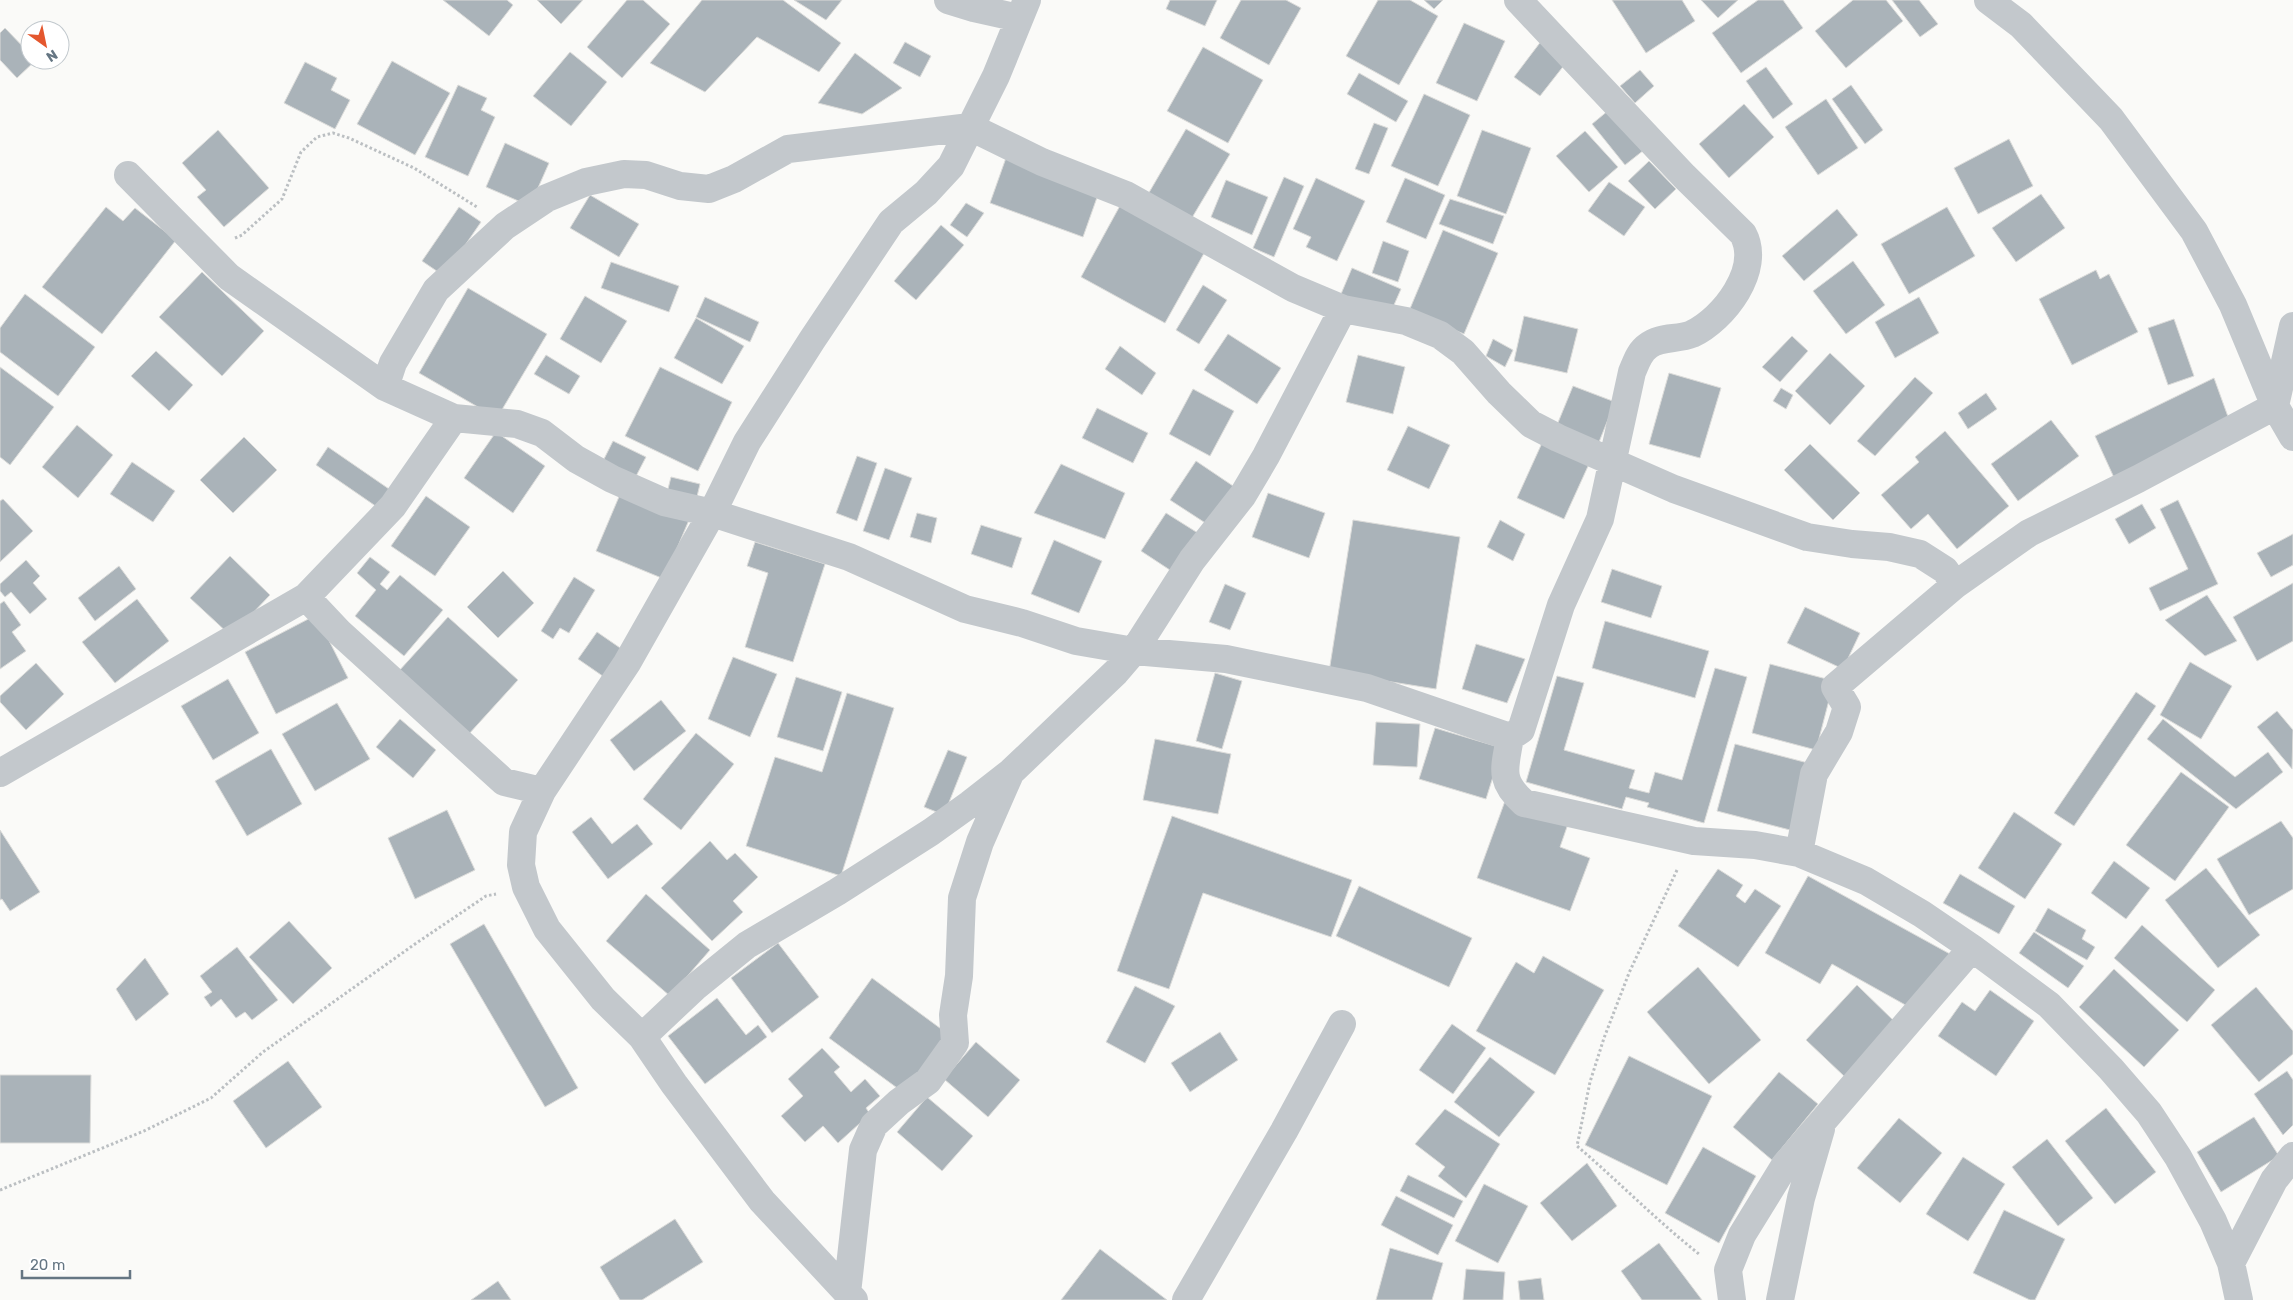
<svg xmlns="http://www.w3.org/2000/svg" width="2293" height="1300" viewBox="0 0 2293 1300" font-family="Rubik,sans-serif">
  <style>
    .building { fill: #aab3b9; stroke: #dcdcda }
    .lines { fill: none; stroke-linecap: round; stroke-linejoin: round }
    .path { stroke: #bbbfc2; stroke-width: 3; stroke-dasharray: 2.5 2.5; stroke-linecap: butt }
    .minor { stroke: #c3c8cc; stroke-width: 28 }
  </style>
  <rect width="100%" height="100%" fill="#fafaf8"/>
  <path class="building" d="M443 0H507L513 5 489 36Z
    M537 0H583L561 24Z
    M627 0H643L670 24 622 78 587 47Z
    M702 0H783L841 43 819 72 757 37 705 92 650 63Z
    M794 0H842L826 20Z
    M1170 0H1217L1205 26 1166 9Z
    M1241 0H1286L1301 8 1269 65 1220 38Z
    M1378 0H1410L1438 16 1399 85 1346 56Z
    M1424 0H1443L1434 9Z
    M1612 0H1682L1695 21 1646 53Z
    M1701 0H1738L1718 18Z
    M1758 0H1783L1803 28 1741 73 1712 33Z
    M1853 0H1886L1903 21 1846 68 1815 31Z
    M1892 0H1919L1938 24 1920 37Z
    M1464 23 1505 41 1477 101 1436 83Z
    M5 28 30 54V60H36L17 78 0 60V33Z
    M1542 40 1569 59 1540 96 1514 77Z
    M905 42 931 56 920 77 893 63Z
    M1203 47 1263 80 1228 143 1167 111Z
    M570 52 607 82 571 126 533 96Z
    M855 53 902 88 862 114 818 103Z
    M392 61 450 93 415 155 357 124Z
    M305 62 337 78 331 90 350 100 335 129 284 103Z
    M1766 67 1793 104 1773 119 1746 81Z
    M1640 70 1654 86 1635 103 1620 86Z
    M1359 73 1408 101 1396 122 1347 94Z
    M458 85 487 98 481 110 495 117 468 176 425 157Z
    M1851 85 1883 130 1865 144 1832 99Z
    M1424 94 1470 115 1438 186 1391 166Z
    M1826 99 1858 148 1818 175 1785 127Z
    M1744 104 1774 137 1729 178 1699 144Z
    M1615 105 1649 146 1625 165 1592 124Z
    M1374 123 1388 128 1369 174 1355 169Z
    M1186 129 1230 154 1190 221 1147 196Z
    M218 130 269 188 224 227 197 197 206 190 182 163Z
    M1482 130 1531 148 1506 214 1457 196Z
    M1585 131 1618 167 1589 192 1556 156Z
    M2009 139 2033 186 1978 214 1954 168Z
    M505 143 549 163 530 206 486 187Z
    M1007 155 1100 189 1083 237 990 203Z
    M1649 161 1676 189 1655 209 1628 181Z
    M1284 177 1304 186 1274 257 1253 248Z
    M1316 178 1365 201 1337 261 1306 247 1311 237 1293 229Z
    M1405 178 1445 195 1426 239 1386 222Z
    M1226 180 1268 197 1252 235 1211 217Z
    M1609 182 1645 207 1624 236 1588 211Z
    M2041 194 2065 228 2016 262 1992 228Z
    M590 195 639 224 619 257 570 228Z
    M1450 199 1504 216 1493 244 1439 224Z
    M1122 202 1207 248 1165 323 1081 277Z
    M966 203 984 213 967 237 950 225Z
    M106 207 123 221 135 208 176 240 102 334 42 287Z
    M459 207 481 222 444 276 422 261Z
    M1947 207 1975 256 1909 294 1881 244Z
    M1837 209 1858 235 1804 281 1782 256Z
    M941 225 964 245 916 300 894 281Z
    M1443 230 1498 253 1464 334 1409 311Z
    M1383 241 1409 251 1398 282 1372 273Z
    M1853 261 1885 305 1846 334 1813 291Z
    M611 262 679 286 669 312 601 288Z
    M1352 268 1401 289 1390 314 1341 294Z
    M2096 270 2100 279 2109 274 2138 332 2072 365 2039 299Z
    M202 272 264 331 222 376 159 317Z
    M1203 285 1227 300 1199 344 1176 330Z
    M468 288 547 334 497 418 419 373Z
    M25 294 95 347 58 396 0 352V328Z
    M585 296 627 321 601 363 560 339Z
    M705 297 759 322 750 342 696 317Z
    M1919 297 1939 333 1895 358 1875 322Z
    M1524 316 1578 329 1567 373 1514 361Z
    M696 318 744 346 722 384 674 358Z
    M2174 319 2194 376 2168 385 2148 328Z
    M1228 334 1281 368 1257 404 1204 370Z
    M1792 336 1808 351 1780 382 1762 367Z
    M1493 339 1513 350 1505 367 1486 356Z
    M1120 346 1156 373 1142 395 1105 369Z
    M156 351 193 385 169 411 131 376Z
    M1830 353 1865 386 1830 425 1795 391Z
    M546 355 580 376 569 394 534 374Z
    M1358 355 1405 367 1393 414 1346 402Z
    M0 367 54 407 10 465 0 457Z
    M660 367 732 402 698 471 625 436Z
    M1669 373 1721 388 1700 458 1649 444Z
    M1915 377 1933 393 1875 456 1857 441Z
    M2214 378 2231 425 2116 482 2095 436Z
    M1573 386 1615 402 1599 442 1557 425Z
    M1781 388 1793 395 1786 409 1773 401Z
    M1193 389 1234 411 1210 456 1169 434Z
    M1986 393 1997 409 1968 429 1958 413Z
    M1097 408 1148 433 1133 463 1082 438Z
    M2051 420 2079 456 2018 501 1991 464Z
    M77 425 113 455 78 498 42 467Z
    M1408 426 1450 445 1429 489 1387 470Z
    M1945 431 2009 506 1957 549 1928 514 1911 529 1881 495 1919 462 1915 457Z
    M496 432 545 466 513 513 464 478Z
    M244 437 277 470 233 513 200 480Z
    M613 441 646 457 634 480 601 465Z
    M1542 443 1589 464 1564 519 1517 498Z
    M1810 444 1860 493 1833 520 1784 470Z
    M328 447 389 489 377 507 316 465Z
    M857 456 877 463 857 521 836 513Z
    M1196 461 1236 488 1210 526 1170 500Z
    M132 462 175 491 153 522 110 494Z
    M1061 464 1125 493 1105 539 1034 513Z
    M885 468 912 478 889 540 863 531Z
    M671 477 700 484 695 505 666 497Z
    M621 492 689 520 664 579 596 551Z
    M1268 493 1325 513 1309 558 1252 537Z
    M426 496 470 527 435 576 391 546Z
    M3 499 33 531 0 562V501Z
    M2178 500 2218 584 2160 611 2149 588 2188 569 2160 509Z
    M2142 504 2156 528 2129 544 2115 519Z
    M917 513 937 518 931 543 910 537Z
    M1166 513 1201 535 1176 574 1141 551Z
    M1353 520 1460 537 1436 689 1329 672Z
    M1500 520 1525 534 1513 561 1487 547Z
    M981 525 1022 538 1012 568 971 554Z
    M2293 534V565L2271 577 2257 553Z
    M1054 540 1102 561 1079 613 1031 594Z
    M755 542 825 564 793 662 745 647 768 573 747 566Z
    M230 556 270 595 231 636 190 598Z
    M370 557 390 572 380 584 387 590 400 575 443 610 404 656 355 616 376 590 357 573Z
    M26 560 40 576 33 583 47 599 30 614 11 592 5 597 0 591V584Z
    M119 566 136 589 95 621 78 598Z
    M1612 569 1662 586 1651 618 1601 602Z
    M503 571 534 603 498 638 467 607Z
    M574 577 595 590 569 633 560 628 553 639 541 631Z
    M2293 583V641L2257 661 2233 617Z
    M1225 584 1246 593 1230 630 1209 622Z
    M2207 595 2237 641 2205 656 2165 620Z
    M137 599 169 641 115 683 82 642Z
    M4 601 21 625 12 632 26 651 0 669V604Z
    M1805 607 1860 633 1843 669 1787 643Z
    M316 615 348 678 276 714 245 652Z
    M448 617 518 680 468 735 398 672Z
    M1605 621 1709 651 1695 698 1592 668Z
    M597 632 626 652 607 679 578 659Z
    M1476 644 1525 659 1507 703 1462 689Z
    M733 657 777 674 750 737 708 719Z
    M2190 662 2232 686 2201 739 2160 715Z
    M36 663 64 694 26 730 0 702V696Z
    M1770 664 1834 681 1816 750 1752 733Z
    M1715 668 1747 677 1704 823 1647 807 1649 803 1626 797 1622 809 1526 782 1557 676 1584 683 1564 750 1635 770 1629 788 1649 793 1655 772 1682 780Z
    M1215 673 1242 681 1222 749 1196 741Z
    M796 677 842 692 823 751 777 737Z
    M228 679 259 733 213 760 181 706Z
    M2136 692 2156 706 2074 826 2054 813Z
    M847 693 894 708 841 876 746 846 775 757 822 772Z
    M661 700 686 731 634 771 610 740Z
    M337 703 370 759 315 791 282 734Z
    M2277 711 2293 730 2292 769 2257 727Z
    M400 719 436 750 413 778 376 747Z
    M2163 719 2235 777 2268 752 2283 772 2236 809 2147 739Z
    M1376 722 1420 724 1417 767 1373 765Z
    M1435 728 1502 748 1486 799 1419 779Z
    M696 733 734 764 681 830 643 799Z
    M1155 739 1231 754 1218 814 1143 800Z
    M1735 744 1808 763 1790 830 1717 811Z
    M271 749 302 804 247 836 215 781Z
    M948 750 967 757 944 815 924 807Z
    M2181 772 2229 807 2175 881 2126 845Z
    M1505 801 1568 824 1560 847 1590 858 1570 911 1477 878Z
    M447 810 475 870 415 899 388 838Z
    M2014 812 2062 844 2025 899 1978 868Z
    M1172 816 1352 880 1331 937 1203 893 1169 989 1117 971Z
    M591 817 612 844 637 824 653 844 608 879 572 832Z
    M2281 821 2293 838V889L2249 915 2217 859Z
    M0 830 40 892 10 911 2 899 0 900Z
    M710 841 727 860 735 853 758 877 733 901 743 912 712 941 661 888Z
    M2114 861 2150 888 2126 919 2091 893Z
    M2206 868 2260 935 2218 968 2165 900Z
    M1718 869 1743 885 1736 896 1745 903 1755 889 1781 906 1738 967 1678 926Z
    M1960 874 2015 906 1999 934 1943 903Z
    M1808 876 1950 954 1918 1012 1832 964 1820 984 1765 953Z
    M1359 886 1472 938 1449 987 1336 936Z
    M646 894 710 950 670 996 606 941Z
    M2048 908 2086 930 2082 939 2095 947 2087 960 2035 931Z
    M289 921 332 968 293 1004 249 957Z
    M484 924 578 1088 545 1107 450 944Z
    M2142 925 2215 990 2187 1022 2114 958Z
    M2034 932 2084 966 2068 988 2019 953Z
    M778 943 819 997 772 1033 731 978Z
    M237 947 278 1000 252 1020 245 1012 236 1018 221 999 211 1007 204 997 212 992 200 976Z
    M1543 956 1604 990 1555 1075 1476 1031 1516 962 1534 973Z
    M145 958 169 994 136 1021 116 989Z
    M1698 967 1761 1040 1709 1084 1647 1012Z
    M2114 969 2179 1030 2144 1067 2079 1007Z
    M872 978 948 1034 904 1093 829 1038Z
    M1857 985 1896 1023 1845 1077 1806 1040Z
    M1135 986 1175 1006 1145 1063 1106 1042Z
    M2256 987 2293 1031V1054L2259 1082 2211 1025Z
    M1990 990 2034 1021 1996 1076 1938 1036 1962 1002 1975 1011Z
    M717 998 746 1035 758 1025 767 1037 705 1084 668 1036Z
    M1452 1024 1486 1048 1453 1094 1419 1070Z
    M1220 1032 1238 1060 1190 1092 1171 1063Z
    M976 1042 1020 1080 988 1117 944 1079Z
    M822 1048 840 1067 834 1072 851 1092 865 1079 880 1096 866 1108 870 1114 838 1143 823 1126 805 1142 781 1116 803 1096 788 1079Z
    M1629 1056 1712 1096 1667 1185 1585 1145Z
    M1490 1057 1535 1092 1499 1137 1454 1102Z
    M288 1061 322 1107 266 1148 233 1101Z
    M2287 1071 2293 1080V1125L2283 1135 2254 1094Z
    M1779 1072 1818 1104 1772 1160 1733 1127Z
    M0 1075H91L90 1143H0Z
    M927 1097 973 1136 942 1171 897 1132Z
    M2106 1108 2156 1172 2115 1204 2065 1141Z
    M1445 1109 1500 1144 1466 1198 1438 1176 1445 1167 1415 1144Z
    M2254 1117 2279 1156 2221 1192 2197 1152Z
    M1899 1118 1942 1153 1900 1203 1857 1168Z
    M2047 1139 2093 1198 2058 1226 2012 1167Z
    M1703 1147 1756 1176 1719 1243 1665 1213Z
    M1963 1157 2005 1184 1968 1241 1926 1214Z
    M1587 1163 1617 1206 1572 1241 1540 1203Z
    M1408 1175 1463 1201 1454 1218 1400 1191Z
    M1484 1184 1528 1206 1498 1263 1455 1241Z
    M1396 1196 1453 1225 1438 1255 1381 1225Z
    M2004 1210 2065 1239 2035 1300H2030L1973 1273Z
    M675 1219 703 1262 642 1300H620L600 1267Z
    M1659 1243 1702 1300H1642L1621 1271Z
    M1390 1248 1443 1263 1432 1300H1376Z
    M1100 1249 1167 1300H1061Z
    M1466 1269 1505 1272 1503 1300H1463Z
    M1541 1278 1544 1300H1520L1518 1281Z
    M498 1281 511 1300H471Z"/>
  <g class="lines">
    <path class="path" d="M235 238 242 235 282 199 301 152 317 137 333 133 349 138 414 168 477 207
      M1677 870 1629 973 1604 1038 1590 1082 1577 1146C1618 1181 1656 1220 1699 1254
      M0 1190 144 1131 211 1098 263 1052 415 944 486 896 496 894"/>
    <path class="minor" d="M948 0 974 8 1019 18
      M1988 0 2021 25 2111 119 2194 231 2233 305 2275 406 2293 437
      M128 175 229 277 385 387 454 418 517 424 542 433 576 459 612 479 664 502 712 513 849 557 965 609 1022 623 1076 641 1134 651 1226 659 1367 688 1510 737 1521 730 1561 605 1600 519 1632 372C1636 363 1639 352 1648 346 1660 336 1678 340 1692 334 1724 319 1762 269 1743 234L1684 176 1518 0
      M385 387 393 363 436 290 505 226 547 198 586 182 624 174 646 175 680 186 709 189 734 179 788 149 970 127 1042 162 1126 195 1293 288 1343 309 1406 321 1440 335 1463 352 1499 393 1531 424 1558 438 1674 489 1807 537 1852 544 1889 547 1920 554 1945 570 1955 585
      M306 597 339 632 504 782 542 791
      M1510 737C1505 768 1498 780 1524 803L1694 841 1755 845 1799 853 1866 881 1922 914 1972 948 2049 1005 2111 1069 2149 1113 2178 1157 2213 1221 2231 1263 2239 1300
      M0 773 306 597 393 506 454 418
      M1799 853 1814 774 1839 732 1847 707 1835 687 1955 585 2029 533 2138 479 2275 406 2293 326
      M642 1037 694 988 747 945 837 892 931 832 970 804 1011 772 1116 672 1134 651 1192 560 1243 495 1266 456 1343 309
      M2231 1263 2274 1180 2293 1156
      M847 1293 863 1150 874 1125 899 1102 928 1081 955 1043 953 1015 959 976 962 898 980 842 1009 776
      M854 1300 762 1201 674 1084 642 1037 603 999 547 929 526 887 521 865 523 832 542 791 627 663 712 513 747 442 812 340 891 222 926 193 951 166 996 76 1027 0
      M1186 1300 1284 1131 1342 1024
      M1732 1300 1728 1270 1742 1235 1785 1165 1972 948
      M1780 1300 1801 1198 1821 1129"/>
  </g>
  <g transform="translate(45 45) rotate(147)"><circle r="24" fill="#ffffff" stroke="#c1c8cd"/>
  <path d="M0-4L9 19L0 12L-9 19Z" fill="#e4572e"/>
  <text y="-8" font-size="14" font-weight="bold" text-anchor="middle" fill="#657683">N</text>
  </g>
  <path d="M22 1270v8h108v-8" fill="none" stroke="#657683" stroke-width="2.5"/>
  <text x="30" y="1270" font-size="15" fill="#657683" stroke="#ffffff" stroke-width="4" paint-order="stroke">20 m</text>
</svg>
